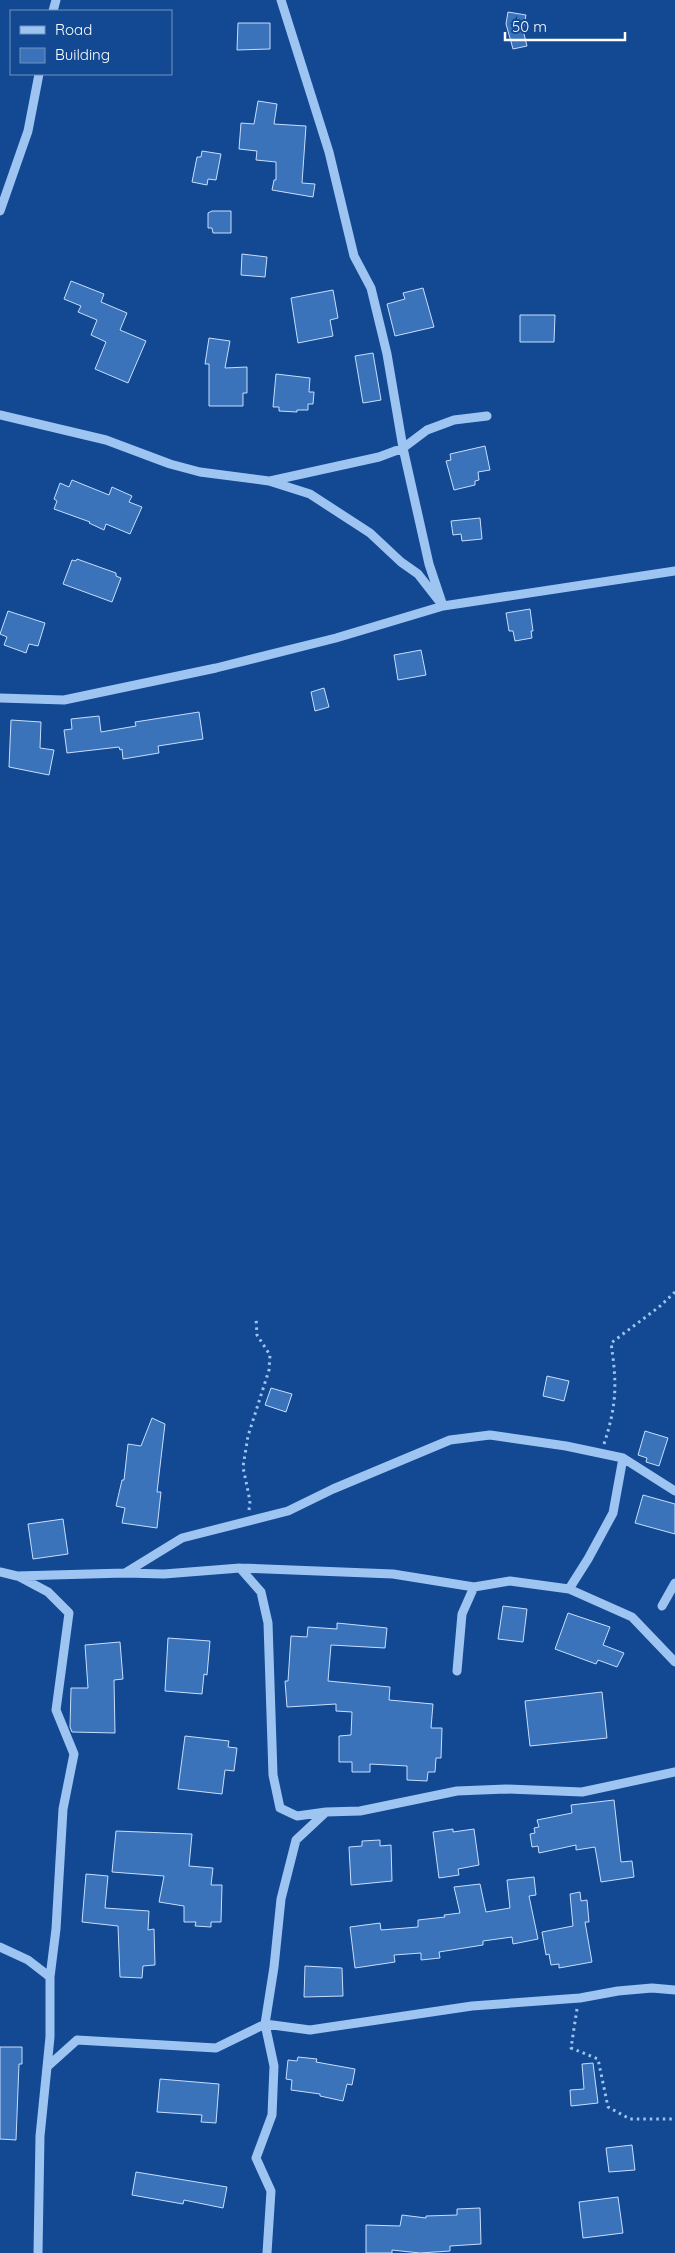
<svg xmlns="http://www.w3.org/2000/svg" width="675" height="2253" viewBox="0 0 675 2253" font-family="Quicksand,sans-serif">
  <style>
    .building { fill: #3b73ba; stroke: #c6defd }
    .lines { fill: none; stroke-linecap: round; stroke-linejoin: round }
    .path { stroke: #9ec4f2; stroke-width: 3; stroke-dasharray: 2.5 4; stroke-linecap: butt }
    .minor { stroke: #9ec4f2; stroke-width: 9 }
  </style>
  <rect width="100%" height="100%" fill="#124992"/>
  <path class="building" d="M508 12 526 15 523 30 527 46 513 49 506 24Z
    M238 23H270V49L237 50Z
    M258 101 277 104 274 124 306 126 302 183 315 184 313 197 272 190 274 180H276V162L256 160 257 151 239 149 241 123 254 124Z
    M202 151 221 154 216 180 208 179 207 185 192 182 197 157H201Z
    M212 211H231V233H213L212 228H208V213Z
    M242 254 267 257 265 277 241 275Z
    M71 281 104 294 101 302 127 313 120 330 146 341 128 383 95 369 106 342 91 335 97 320 78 312 81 306 64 299Z
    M423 288 434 327 395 336 387 304 405 299 403 293Z
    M333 290 338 318 330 320 333 336 298 343 291 298Z
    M520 315H555L554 342H520Z
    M209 338 230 341 225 368 247 367V393H243V406H209V364H205Z
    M373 353 381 400 363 403 355 356Z
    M276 374 310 378 309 392H314L313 404H308V410H297V412L279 411V407H273Z
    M485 446 490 470 478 472 479 480 475 481V485L454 490 446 461 451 460 450 454Z
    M72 480 109 495 112 487 132 496 129 502 142 507 130 534 106 524 104 530 89 523 90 522 54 509 57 501 54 499 60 483 69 487Z
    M480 518 482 539 462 541 461 534 453 535 451 521Z
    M77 559 116 573V576L121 578 112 602 63 584 72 560 76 561Z
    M530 609 533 631H531L532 638 515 641 513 631H509L506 613Z
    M8 611 45 623 38 646 29 644 26 653 4 645 7 637 0 634Z
    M421 650 426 675 398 680 394 655Z
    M324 688 329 707 315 711 311 692Z
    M199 712 203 739 158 746 159 753 123 759 122 749 120 750 119 747 67 753 64 730 72 729 71 719 99 716 101 732 136 726 135 722Z
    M11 720 41 722 40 748 54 750 49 775 9 767Z
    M547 1376 569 1381 564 1401 543 1396Z
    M271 1388 292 1394 286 1412 265 1405Z
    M152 1418 165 1424 157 1492H161L157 1528 122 1523 125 1508 116 1506 122 1480H124L128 1444 141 1446Z
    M645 1431 668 1438 659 1466 646 1462 647 1458 638 1455Z
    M643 1495 675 1504V1534L635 1523Z
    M63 1519 68 1554 33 1559 28 1524Z
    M503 1606 527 1609 523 1642 498 1639Z
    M568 1613 610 1627 603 1645 624 1653 617 1667 598 1660 596 1664 555 1649Z
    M337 1623 387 1628 385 1648 331 1645 328 1681 390 1687 389 1700 433 1704 431 1728H442L441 1758H436L435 1772H428L427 1781 407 1780V1766L370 1764V1772H352V1762H339V1736L351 1735 352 1712 336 1711V1704L287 1707 285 1681H288L291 1636 307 1637 308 1627 337 1629Z
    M168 1638 210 1641 207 1675 204 1674 202 1694 165 1691Z
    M120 1642 123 1679 114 1680 115 1733 72 1732 70 1727 71 1688H88L85 1645Z
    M602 1692 607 1738 530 1746 525 1701Z
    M185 1736 229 1741 228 1747 237 1748 234 1771 225 1770 222 1794 178 1789Z
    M614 1800 621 1862 632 1861 634 1877 601 1882 595 1847 576 1850V1845L539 1853 538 1846 532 1847 530 1834 535 1833 534 1828 539 1827 537 1820 572 1813 571 1805Z
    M453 1829V1832L474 1829 479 1865 458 1869 459 1875 439 1878 433 1832Z
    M116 1831 192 1834 189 1866 213 1868 211 1885H222L221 1922H211V1927L195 1926 196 1922H184V1906L159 1902 164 1876 112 1872Z
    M380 1840V1846L391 1845 392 1881 351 1885 349 1847 362 1846V1841Z
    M86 1874 108 1876 105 1908 149 1911 148 1930 154 1929 155 1965 143 1966 142 1978 120 1977 118 1926 82 1922Z
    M534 1877 536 1895 529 1896 538 1939 513 1944 512 1937 483 1941V1945L439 1952 440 1958 421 1960V1953L394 1955 395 1962 355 1968 350 1927 380 1923 381 1930 418 1927V1920L445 1917 444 1915 460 1913 454 1887 480 1884 486 1912 510 1908 507 1880Z
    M580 1892 581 1901 587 1900 589 1922H585L592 1962 559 1968V1964L551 1965 549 1954 546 1955 542 1932 573 1926 570 1894Z
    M305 1966 342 1968 343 1996 304 1997Z
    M0 2047H22V2064H19L16 2140 0 2139Z
    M298 2057 317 2059 316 2062 355 2069 352 2085 347 2084 343 2101 320 2096V2094L291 2090 292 2080 286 2079 288 2060 297 2061Z
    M593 2063 598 2103 571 2106 570 2090 584 2089 582 2064Z
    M160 2079 219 2084 216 2123 201 2122 202 2115 157 2112Z
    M632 2145 635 2170 609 2172 606 2148Z
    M136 2172 227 2187 223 2208 184 2200 183 2204 132 2195Z
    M618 2197 623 2233 583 2238 579 2202Z
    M480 2208 481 2244 450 2246V2251L420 2253 392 2250V2253H366V2225L400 2226 402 2215 426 2218V2216L457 2215V2209Z"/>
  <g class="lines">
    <path class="path" d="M604 1444C617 1404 617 1384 611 1343L659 1307 675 1292
      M249 1510 250 1501 243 1467 248 1436 269 1370 270 1355 257 1335 256 1317
      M577 2009 571 2048 598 2059 608 2107 630 2119H675"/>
    <path class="minor" d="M53 11 56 0
      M0 211 28 131 39 74
      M0 415 106 440 170 464 200 472 269 481 310 494 370 533 401 562 418 574 443 606 429 564 403 448 387 354 371 288 354 256 329 152 281 0
      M270 481 379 457 403 448 427 430 454 420 487 416
      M0 698 64 700 216 668 336 638 443 606 675 571
      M240 1568 261 1592 268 1623 273 1775 280 1808 297 1816 326 1812
      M0 1572 17 1576 125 1573 182 1538 288 1511 333 1489 450 1440 490 1435 566 1446 623 1458 675 1491
      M125 1573 164 1574 240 1568 393 1574 474 1587 510 1581 569 1589 632 1617 675 1662
      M18 1576 48 1592 69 1613 56 1710 74 1754 63 1809 56 1929 50 1977V2037L47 2067
      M569 1589 588 1559 613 1513 623 1458
      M662 1606 675 1583
      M457 1671 462 1614 474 1587
      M0 1947 28 1960 50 1977
      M38 2253 40 2136 47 2067 77 2040 216 2048 265 2024 274 1967 281 1899 296 1840 326 1812 360 1811 457 1791 506 1789 582 1792 675 1772
      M267 2253 271 2191 256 2158 272 2115 274 2066 265 2024 310 2030 472 2006 580 1998 618 1991 652 1988 675 1990"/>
  </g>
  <rect x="10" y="10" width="162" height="65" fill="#124992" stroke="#7192be"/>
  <rect x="20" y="26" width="25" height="8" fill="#9ec4f2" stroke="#7192be"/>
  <text x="55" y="35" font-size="15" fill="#ffffff">Road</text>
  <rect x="20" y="48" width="25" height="15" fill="#3b73ba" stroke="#7192be"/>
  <text x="55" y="60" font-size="15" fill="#ffffff">Building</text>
  <path d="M505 32v8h120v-8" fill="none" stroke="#ffffff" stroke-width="2.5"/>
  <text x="512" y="32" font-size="15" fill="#ffffff" stroke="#124992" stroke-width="4" paint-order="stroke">50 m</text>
</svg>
